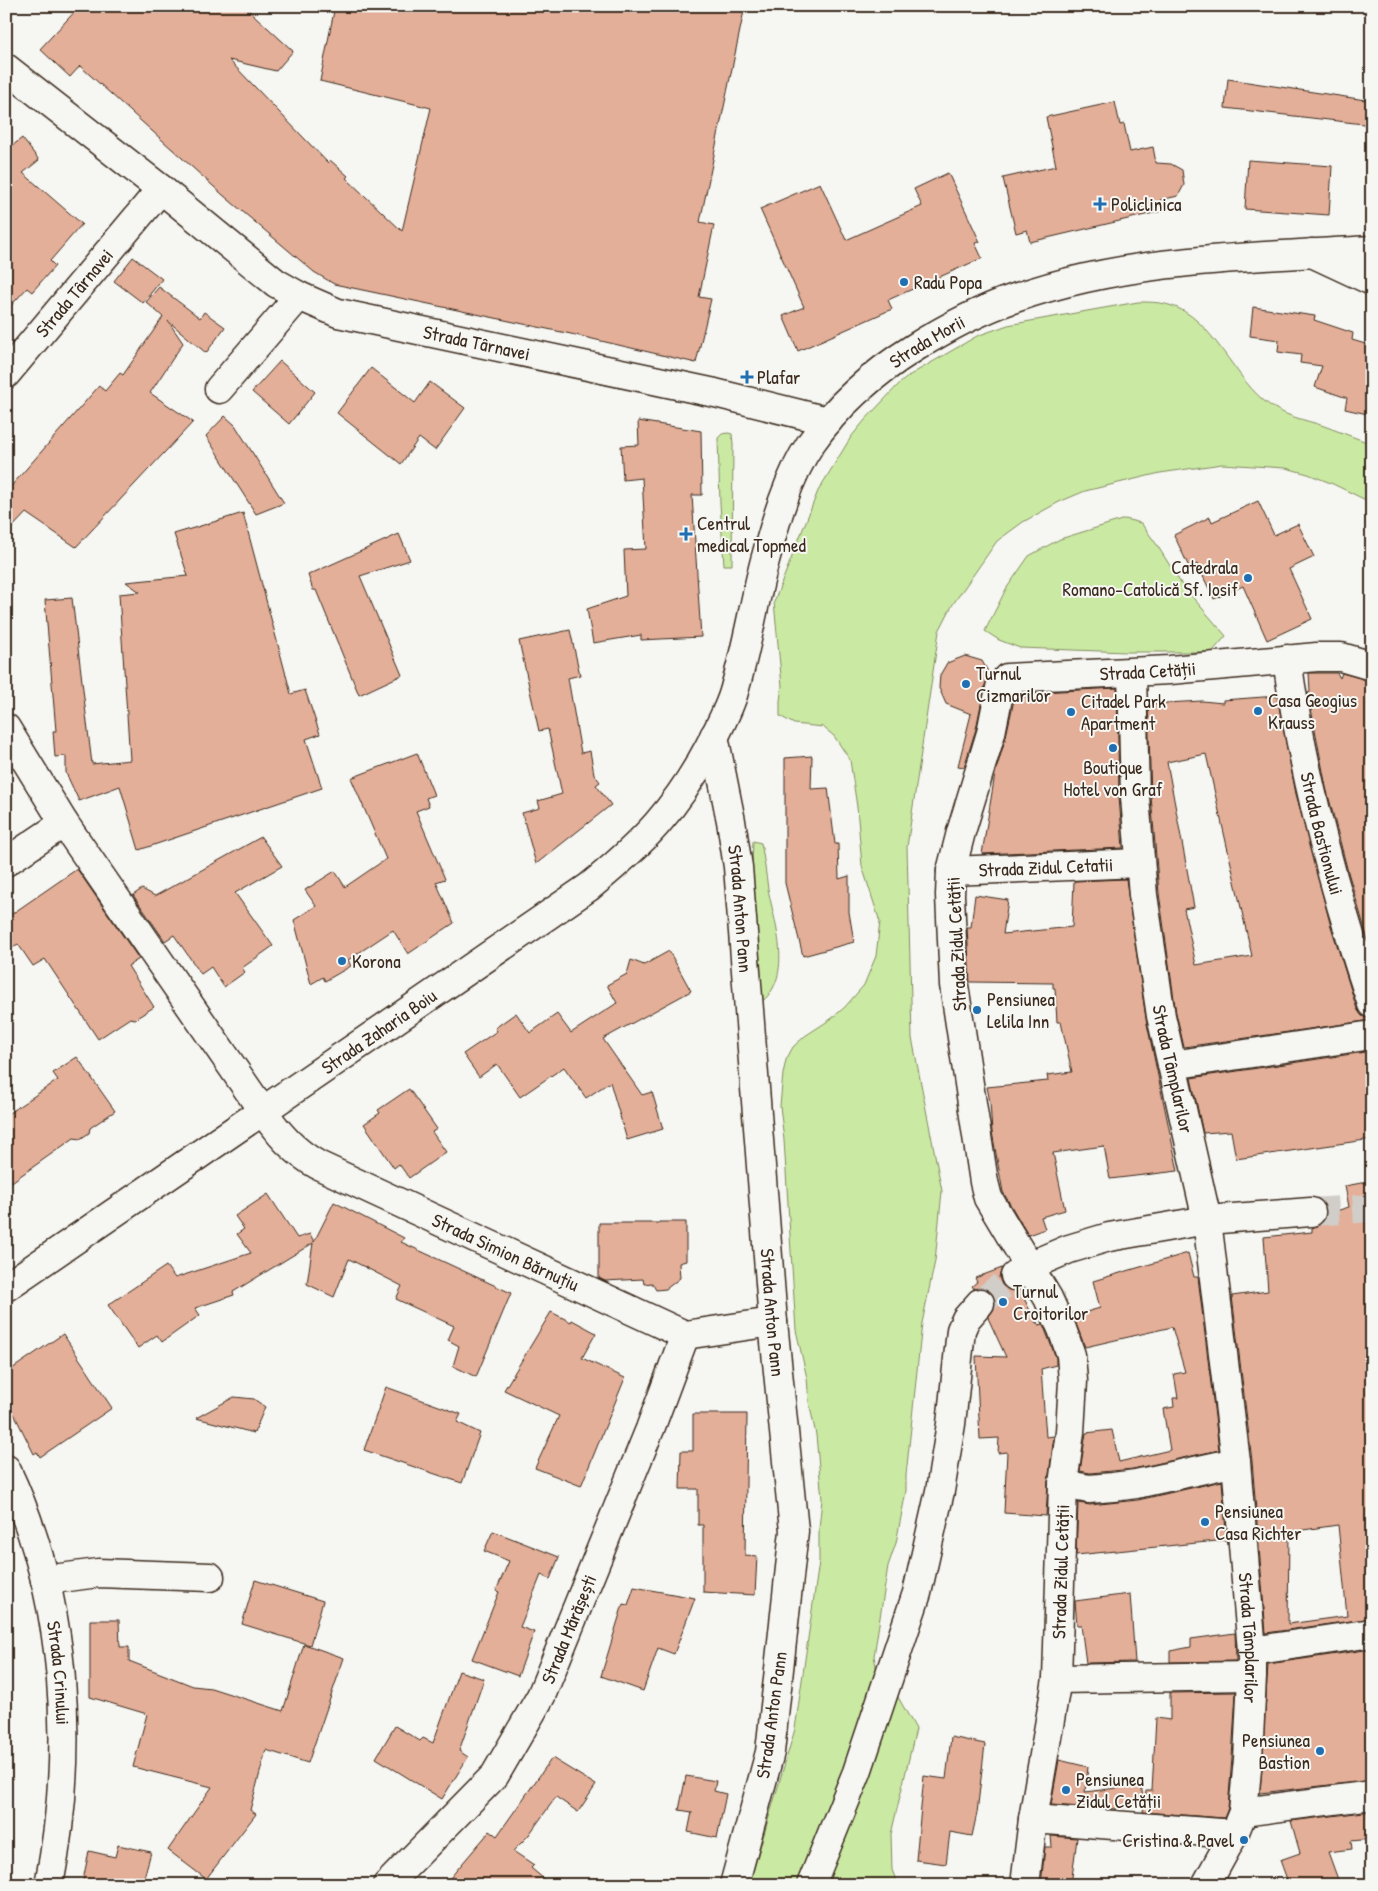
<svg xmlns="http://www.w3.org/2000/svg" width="1378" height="1891" viewBox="0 0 1378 1891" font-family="'Patrick Hand',sans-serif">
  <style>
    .green { fill: #caeaa3; stroke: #828a60 }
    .building { fill: #e4af98; stroke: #3b2a1e; fill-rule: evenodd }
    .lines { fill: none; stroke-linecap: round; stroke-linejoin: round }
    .minor-tunnel { stroke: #d1cdc8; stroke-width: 28; stroke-dasharray: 28 14; stroke-linecap: butt }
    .minor-casing { stroke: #3b2a1e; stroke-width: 31 }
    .highway-casing { stroke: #3b2a1e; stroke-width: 31 }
    .minor { stroke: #f6f6f2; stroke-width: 28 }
    .highway { stroke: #f6f6f2; stroke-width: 28 }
    .poi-dot { fill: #1f6fb2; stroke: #f6f6f2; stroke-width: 2 }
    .labels { text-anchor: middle; stroke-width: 4; stroke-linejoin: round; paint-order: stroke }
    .poi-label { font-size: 19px; fill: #3b2a1e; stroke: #f6f6f2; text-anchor: start }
    .street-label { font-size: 19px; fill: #3b2a1e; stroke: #f6f6f2 }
  </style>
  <rect width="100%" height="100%" fill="#f6f6f2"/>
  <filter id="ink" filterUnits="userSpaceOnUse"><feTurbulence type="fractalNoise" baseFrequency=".02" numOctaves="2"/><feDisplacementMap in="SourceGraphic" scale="10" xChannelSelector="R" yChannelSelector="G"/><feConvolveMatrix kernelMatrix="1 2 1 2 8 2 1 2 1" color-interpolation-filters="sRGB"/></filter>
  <g filter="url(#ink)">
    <path class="green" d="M1138 302C1148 302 1159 302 1169 305 1213 316 1234 382 1271 406 1293 420 1310 420 1332 429 1345 434 1359 439 1372 444V503L1333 484 1308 474 1286 468 1222 464 1160 473 1085 491 1059 502 1023 522 997 541 953 604 939 631 907 847 912 1038 942 1191 935 1261 922 1323 906 1475V1491L896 1543 888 1566 874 1656 878 1676 894 1690 916 1729 891 1834 892 1870 898 1885H749L795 1729 819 1562V1529L822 1499 816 1435 809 1402 807 1378 796 1330 784 1140 780 1106 783 1074 786 1060 793 1047 805 1036 831 1019 845 1007 864 985 876 956 880 922 862 866 857 807 850 760 834 736 823 727 794 724 780 716V701L782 686 774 602 818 491 851 437 865 420 899 384 910 375 977 336 1008 325Z
      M728 433 732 434 733 445 732 565H724L720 503 718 438 722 434Z
      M1125 519 1141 523 1157 545 1182 585 1226 636 1212 652H1127L1020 648 999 640 985 631 1006 589 1029 556 1060 539Z
      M753 841 761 843C764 858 766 874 768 889 775 925 796 981 756 1006L750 909Z"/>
    <path class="building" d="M80 6H244L293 51 276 71 229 60 328 163 330 160 348 176 346 178 402 231 431 108 320 81 335 6H745L700 222 714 225 699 297 711 299 696 363 571 334 334 284 314 272 223 195 80 66 70 77 40 49Z
      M1228 79 1372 101V125L1225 108Z
      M1115 102 1120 125 1124 124 1130 152 1153 147 1156 163 1171 164 1182 170 1184 185 1178 196 1160 200 1162 211 1030 242 1027 230 1016 233 1003 178 1056 166 1046 117Z
      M22 138 39 160 23 173 82 224 50 261 55 266 32 292 27 288 6 311V151Z
      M1248 160 1332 166 1329 215 1245 209Z
      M948 173 980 242 975 243 982 258 888 300 892 309 798 351 783 316 804 307 760 209 820 183 846 240 922 206 914 189Z
      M133 257 162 279 143 303 114 281Z
      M159 287 200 318 204 312 225 327 206 353 168 321 183 343 150 393 193 422 76 547 26 513 6 534V492L99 386 105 391 120 373 123 375 163 317 146 302Z
      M1253 307 1315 316 1314 320 1353 333 1352 340 1372 346V415L1345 409 1347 398 1315 387 1322 366 1300 363 1301 355 1278 352 1279 340 1250 336Z
      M280 361 315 392 289 424 252 392Z
      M371 368 415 403 430 382 465 408 435 450 419 438 401 464 337 413Z
      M225 416 235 425 284 503 256 514 206 436Z
      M638 421 701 431 702 495H692L701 637 641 640V635L593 643 587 609 626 596 624 550 646 549 642 478 623 480 621 446 639 445Z
      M1258 501 1274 535 1298 524 1314 557 1289 569 1312 619 1267 640 1243 586 1214 599 1197 564 1189 567 1174 535 1210 517 1212 522Z
      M243 513 291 694 305 690 320 734 306 739 322 788 139 850 120 786 79 801 66 773V756L55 757 53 731H56L45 600 72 598 92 764 130 760 119 594 140 592 126 582 188 576 174 534Z
      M399 534 410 560 360 576 402 675 359 695 316 590H313L308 575Z
      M570 630 580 675 568 678 581 753 590 751 594 774 600 782 596 785 611 805 536 864 522 813 540 808 538 801 562 794 548 729 539 731 519 641Z
      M965 656 982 661 990 675 985 685 976 729 964 767 958 766 971 714 946 704 939 688 940 675 947 663Z
      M1309 673H1337L1340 678 1342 673 1372 681V953L1348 872 1326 787 1308 693 1310 692Z
      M1117 688 1119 797 1123 848 982 854 995 774 1006 736 1014 700 1042 692Z
      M1277 696 1296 794 1330 923 1357 1009 1362 1016 1372 1020 1184 1047 1176 1013 1159 893 1151 796 1148 704 1202 701 1223 703V700ZM1206 754 1252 956 1196 965 1184 909 1194 907 1167 762Z
      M417 753 434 795 426 798 429 806 416 811 445 879 436 882 454 923 408 954 393 930 348 960 351 966 325 981 323 977 311 984 294 920 316 906 305 890 335 871 345 887 386 859 351 778Z
      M812 756 811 789 828 788 835 844H838L839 879 849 876V912L854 942 803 956 785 883V758Z
      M261 837 282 866 235 893 273 946 242 968 245 972 224 987 211 967 201 974 174 935 165 941 133 895 142 889 155 896Z
      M77 869 139 959 128 966 154 1007 135 1019 130 1018 98 1039 45 959 33 966 18 944 6 951V918Z
      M1126 879 1146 1019 1178 1171 1110 1179 1104 1146 1053 1153 1065 1210 1041 1217 1045 1229 1028 1235 1003 1192 992 1132 990 1102 987 1087 1048 1081 1047 1075 1072 1072 1061 1022H1057L1055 988H1053V983L970 982 967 927H971L975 895 1008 900 1003 934 1072 927 1074 881Z
      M669 951 691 991 603 1039 642 1095 652 1092 663 1129 627 1140 610 1082 586 1098 564 1067 520 1097 497 1064 479 1077 463 1054 497 1031 495 1028 516 1013 530 1033 557 1014 571 1033 617 1003 607 985 627 974 631 960 644 965Z
      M1372 1051V1139L1236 1159 1231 1131 1203 1133 1191 1078Z
      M77 1057 115 1111 90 1128 89 1133 80 1139 74 1138 6 1186V1115L58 1080 53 1073Z
      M409 1089 437 1129 432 1132 446 1152 409 1178 399 1164 394 1168 364 1124 380 1113 378 1110Z
      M1372 1181V1618L1266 1633 1252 1461 1232 1296 1268 1291 1264 1237 1312 1232V1228L1320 1225 1325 1219 1326 1214 1349 1207 1345 1186ZM1338 1525 1347 1616 1288 1624 1289 1532Z
      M268 1194 297 1238 310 1234 314 1242 334 1202 404 1238 401 1242 511 1293 476 1377 453 1366 459 1346 448 1340 454 1326 396 1299 402 1286 349 1259 334 1297 307 1284 313 1243 233 1292 234 1295 195 1308 200 1315 162 1342 157 1335 138 1348 108 1305 166 1266 175 1278 251 1253 237 1234 244 1229 235 1216Z
      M659 1222H686V1261L679 1263 680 1278 666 1289 656 1290 652 1283 644 1284 643 1279 605 1281 599 1278V1223H659Z
      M1188 1253 1194 1277H1198L1219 1450 1133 1469 1090 1473 1080 1471 1086 1433 1112 1430 1119 1462 1170 1450 1163 1409 1174 1407 1173 1398H1178L1174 1374 1185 1372 1172 1327 1085 1347 1073 1316 1100 1308 1093 1281Z
      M1002 1268 999 1277 1002 1285 1009 1290H1020L1036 1323 1038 1322 1039 1325 1043 1324 1056 1358V1365L1041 1369 1046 1437 1054 1436 1048 1482 1046 1516 1004 1513 1007 1452 998 1453 999 1438 980 1439 976 1356 1006 1357 988 1318 995 1306V1298L990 1291 983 1288 974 1289 972 1286 977 1282 975 1278Z
      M551 1312 571 1322 572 1320 596 1333 582 1358 625 1378 581 1486 535 1468 559 1416 504 1390Z
      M63 1334 112 1408 40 1457 37 1452 34 1454 6 1398V1373Z
      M386 1387 461 1414 457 1422 480 1433 462 1483 364 1450Z
      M234 1397 254 1399 265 1407 254 1433 196 1418Z
      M693 1414H747L745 1555 757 1556 755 1595 703 1592V1525H698V1489H680L681 1451H693Z
      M1222 1481 1227 1544V1540L1076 1555 1078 1503 1090 1505 1138 1500Z
      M493 1531 559 1557 550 1579 541 1575 520 1627 534 1632 518 1676 472 1659 499 1592 496 1591 509 1561 484 1551Z
      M255 1580 323 1601 310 1645 242 1624Z
      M634 1587 695 1598 674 1654 658 1648 643 1691 601 1676 623 1604 628 1605Z
      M1130 1594 1135 1662 1086 1663 1081 1625H1077L1075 1601Z
      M90 1620H119L120 1647H129V1661L193 1686 211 1688 283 1711 304 1644 344 1658 308 1763 266 1750 250 1810 256 1814 206 1879 168 1850 212 1787 133 1767 147 1714 90 1697Z
      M1235 1633 1236 1661 1170 1662V1651L1191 1647V1639Z
      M1372 1649V1780L1260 1793 1268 1664Z
      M459 1671 484 1679 459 1751 468 1757 442 1799 376 1758 395 1726 420 1741 423 1738 433 1743Z
      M1236 1692 1232 1758 1228 1808 1224 1818 1143 1812 1146 1791H1152L1156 1718 1170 1720V1693Z
      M951 1737 985 1744 977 1813 972 1836 950 1832 946 1864 916 1860 924 1776 946 1779Z
      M552 1758 596 1785 578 1812 556 1797 528 1836 513 1851 534 1865 531 1868 551 1885H444L490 1831 497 1836Z
      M1059 1760 1088 1767 1085 1792 1141 1785 1144 1803 1115 1809 1051 1805Z
      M686 1776 716 1781 714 1791 726 1794 717 1838 688 1832 692 1812 679 1810Z
      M1372 1811V1839L1351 1841 1352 1849 1328 1852 1340 1885H1289L1280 1860 1300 1853 1291 1821Z
      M1051 1836 1077 1838 1071 1885H1041L1045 1847H1052Z
      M118 1845 151 1852 142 1885H82L89 1851 115 1857Z"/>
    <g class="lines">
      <path class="minor-tunnel" d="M1311 1212 1372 1208
        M980 1303 1014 1277"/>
      <defs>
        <g id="minor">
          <path id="s1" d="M6 68 161 189 276 283 299 296 338 313 715 393 828 421"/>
          <path d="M1312 253 1372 281"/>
          <path id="s2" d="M6 374 161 189"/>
          <path d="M219 389 299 296"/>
          <path id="s3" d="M1287 659C1303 777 1334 891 1372 1004"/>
          <path id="s4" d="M1132 673 1135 797 1143 895 1161 1016 1207 1220 1236 1462 1252 1651V1676L1248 1759 1243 1812 1234 1834 1206 1885"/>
          <path id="s5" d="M6 728 64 823 262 1110C278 1133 293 1151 318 1165L685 1335 773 1322"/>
          <path id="s6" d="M714 736 731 821 738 867 773 1322 794 1531 770 1752 734 1885"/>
          <path d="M6 862 64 823"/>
          <path id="s7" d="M951 871 1139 863"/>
          <path d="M1172 1065 1372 1035"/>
          <path d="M1015 1276 1029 1266 1069 1249 1109 1237 1207 1220 1311 1212"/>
          <path id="s8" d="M6 1469C67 1598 76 1746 49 1885"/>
          <path d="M1063 1484 1089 1489 1113 1487 1136 1484 1236 1462"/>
          <path d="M45 1580 98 1573 210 1577"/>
          <path d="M1252 1651 1372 1633"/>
          <path d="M1057 1679 1252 1676"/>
          <path d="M1243 1812 1372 1795"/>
          <path d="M1033 1819 1234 1834"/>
          <path id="s9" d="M387 1885 495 1775 541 1696 650 1429 685 1335"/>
          <path d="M811 1885 857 1772 917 1593 940 1491 951 1424 961 1330 966 1319 980 1303"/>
          <path id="s10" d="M1025 1885 1033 1819 1057 1679 1063 1484 1070 1432 1073 1381 1071 1355 1062 1329 1048 1298 988 1198 984 1182 954 985 950 895 951 871 961 832 991 733 1000 688 1007 678 1170 670 1317 657H1341L1372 666"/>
        </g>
        <g id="highway">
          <path id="s11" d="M6 1287 589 887C643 843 677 808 709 747 718 730 727 713 733 695 746 652 753 607 764 564 775 523 787 479 811 443 838 404 874 373 914 348 946 328 980 310 1015 298 1128 258 1253 257 1372 250"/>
        </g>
      </defs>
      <use href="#minor" class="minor-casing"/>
      <use href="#highway" class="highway-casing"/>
      <use href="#minor" class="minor"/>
      <use href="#highway" class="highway"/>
    </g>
  </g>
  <g class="poi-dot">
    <path d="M1097.5 196.5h5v5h5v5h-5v5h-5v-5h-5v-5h5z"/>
    <circle cx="904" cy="282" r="5"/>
    <path d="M744.5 369.5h5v5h5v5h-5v5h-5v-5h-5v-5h5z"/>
    <path d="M683.5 526.5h5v5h5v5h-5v5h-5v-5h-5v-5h5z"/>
    <circle cx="1248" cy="578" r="5"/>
    <circle cx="966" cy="684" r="5"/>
    <circle cx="1258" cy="711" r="5"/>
    <circle cx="1071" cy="712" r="5"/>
    <circle cx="1113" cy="748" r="5"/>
    <circle cx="342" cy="961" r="5"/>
    <circle cx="977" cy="1010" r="5"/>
    <circle cx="1003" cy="1302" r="5"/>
    <circle cx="1205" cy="1522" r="5"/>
    <circle cx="1320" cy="1751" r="5"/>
    <circle cx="1066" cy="1790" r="5"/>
    <circle cx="1244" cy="1840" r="5"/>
  </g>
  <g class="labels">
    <g class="poi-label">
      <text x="1111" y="211">Policlinica</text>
      <text x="914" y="289">Radu Popa</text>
      <text x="757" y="384">Plafar</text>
      <text x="697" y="530">Centrul<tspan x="697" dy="22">medical Topmed</tspan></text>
      <text x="1238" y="574" text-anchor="end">Catedrala<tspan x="1238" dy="22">Romano-Catolică Sf. Iosif</tspan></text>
      <text x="976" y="680">Turnul<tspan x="976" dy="22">Cizmarilor</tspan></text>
      <text x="1268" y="707">Casa Geogius<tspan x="1268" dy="22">Krauss</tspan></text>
      <text x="1081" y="708">Citadel Park<tspan x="1081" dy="22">Apartment</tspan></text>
      <text x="1113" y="774" text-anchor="middle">Boutique<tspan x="1113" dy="22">Hotel von Graf</tspan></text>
      <text x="352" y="968">Korona</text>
      <text x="987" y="1006">Pensiunea<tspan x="987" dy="22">Lelila Inn</tspan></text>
      <text x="1013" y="1298">Turnul<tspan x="1013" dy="22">Croitorilor</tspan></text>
      <text x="1215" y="1518">Pensiunea<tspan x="1215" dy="22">Casa Richter</tspan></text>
      <text x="1310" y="1747" text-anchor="end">Pensiunea<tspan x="1310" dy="22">Bastion</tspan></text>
      <text x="1076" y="1786">Pensiunea<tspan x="1076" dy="22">Zidul Cetății</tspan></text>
      <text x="1234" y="1847" text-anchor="end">Cristina &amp; Pavel</text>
    </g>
    <g class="street-label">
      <text dy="7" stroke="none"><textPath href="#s2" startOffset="106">Strada Târnavei</textPath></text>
      <text dy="7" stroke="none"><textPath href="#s11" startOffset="1371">Strada Morii</textPath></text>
      <text dy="7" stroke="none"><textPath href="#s1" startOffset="556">Strada Târnavei</textPath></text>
      <text dy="7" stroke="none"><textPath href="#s10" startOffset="1384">Strada Cetății</textPath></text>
      <text dy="7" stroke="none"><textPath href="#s3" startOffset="178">Strada Bastionului</textPath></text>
      <text dy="7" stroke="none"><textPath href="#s7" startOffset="95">Strada Zidul Cetatii</textPath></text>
      <text dy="7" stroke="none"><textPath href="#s6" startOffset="175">Strada Anton Pann</textPath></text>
      <text transform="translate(956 944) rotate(-93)" y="7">Strada Zidul Cetății</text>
      <text dy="7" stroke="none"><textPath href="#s11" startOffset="452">Strada Zaharia Boiu</textPath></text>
      <text dy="7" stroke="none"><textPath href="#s4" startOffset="399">Strada Tâmplarilor</textPath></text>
      <text dy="7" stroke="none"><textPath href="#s5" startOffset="746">Strada Simion Bărnuțiu</textPath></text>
      <text dy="7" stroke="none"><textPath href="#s6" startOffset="580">Strada Anton Pann</textPath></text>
      <text dy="7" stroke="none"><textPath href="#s10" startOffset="316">Strada Zidul Cetății</textPath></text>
      <text dy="7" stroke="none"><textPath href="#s9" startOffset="318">Strada Mărășești</textPath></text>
      <text dy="7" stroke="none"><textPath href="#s4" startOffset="974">Strada Tâmplarilor</textPath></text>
      <text dy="7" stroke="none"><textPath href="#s8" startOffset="212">Strada Crinului</textPath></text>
      <text transform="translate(771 1715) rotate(-82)" y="7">Strada Anton Pann</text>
    </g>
  </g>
  <rect width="1378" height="1891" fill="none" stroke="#f6f6f2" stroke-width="25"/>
  <rect x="12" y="12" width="1353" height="1866" fill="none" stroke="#3b2a1e" stroke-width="2" filter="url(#ink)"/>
</svg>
